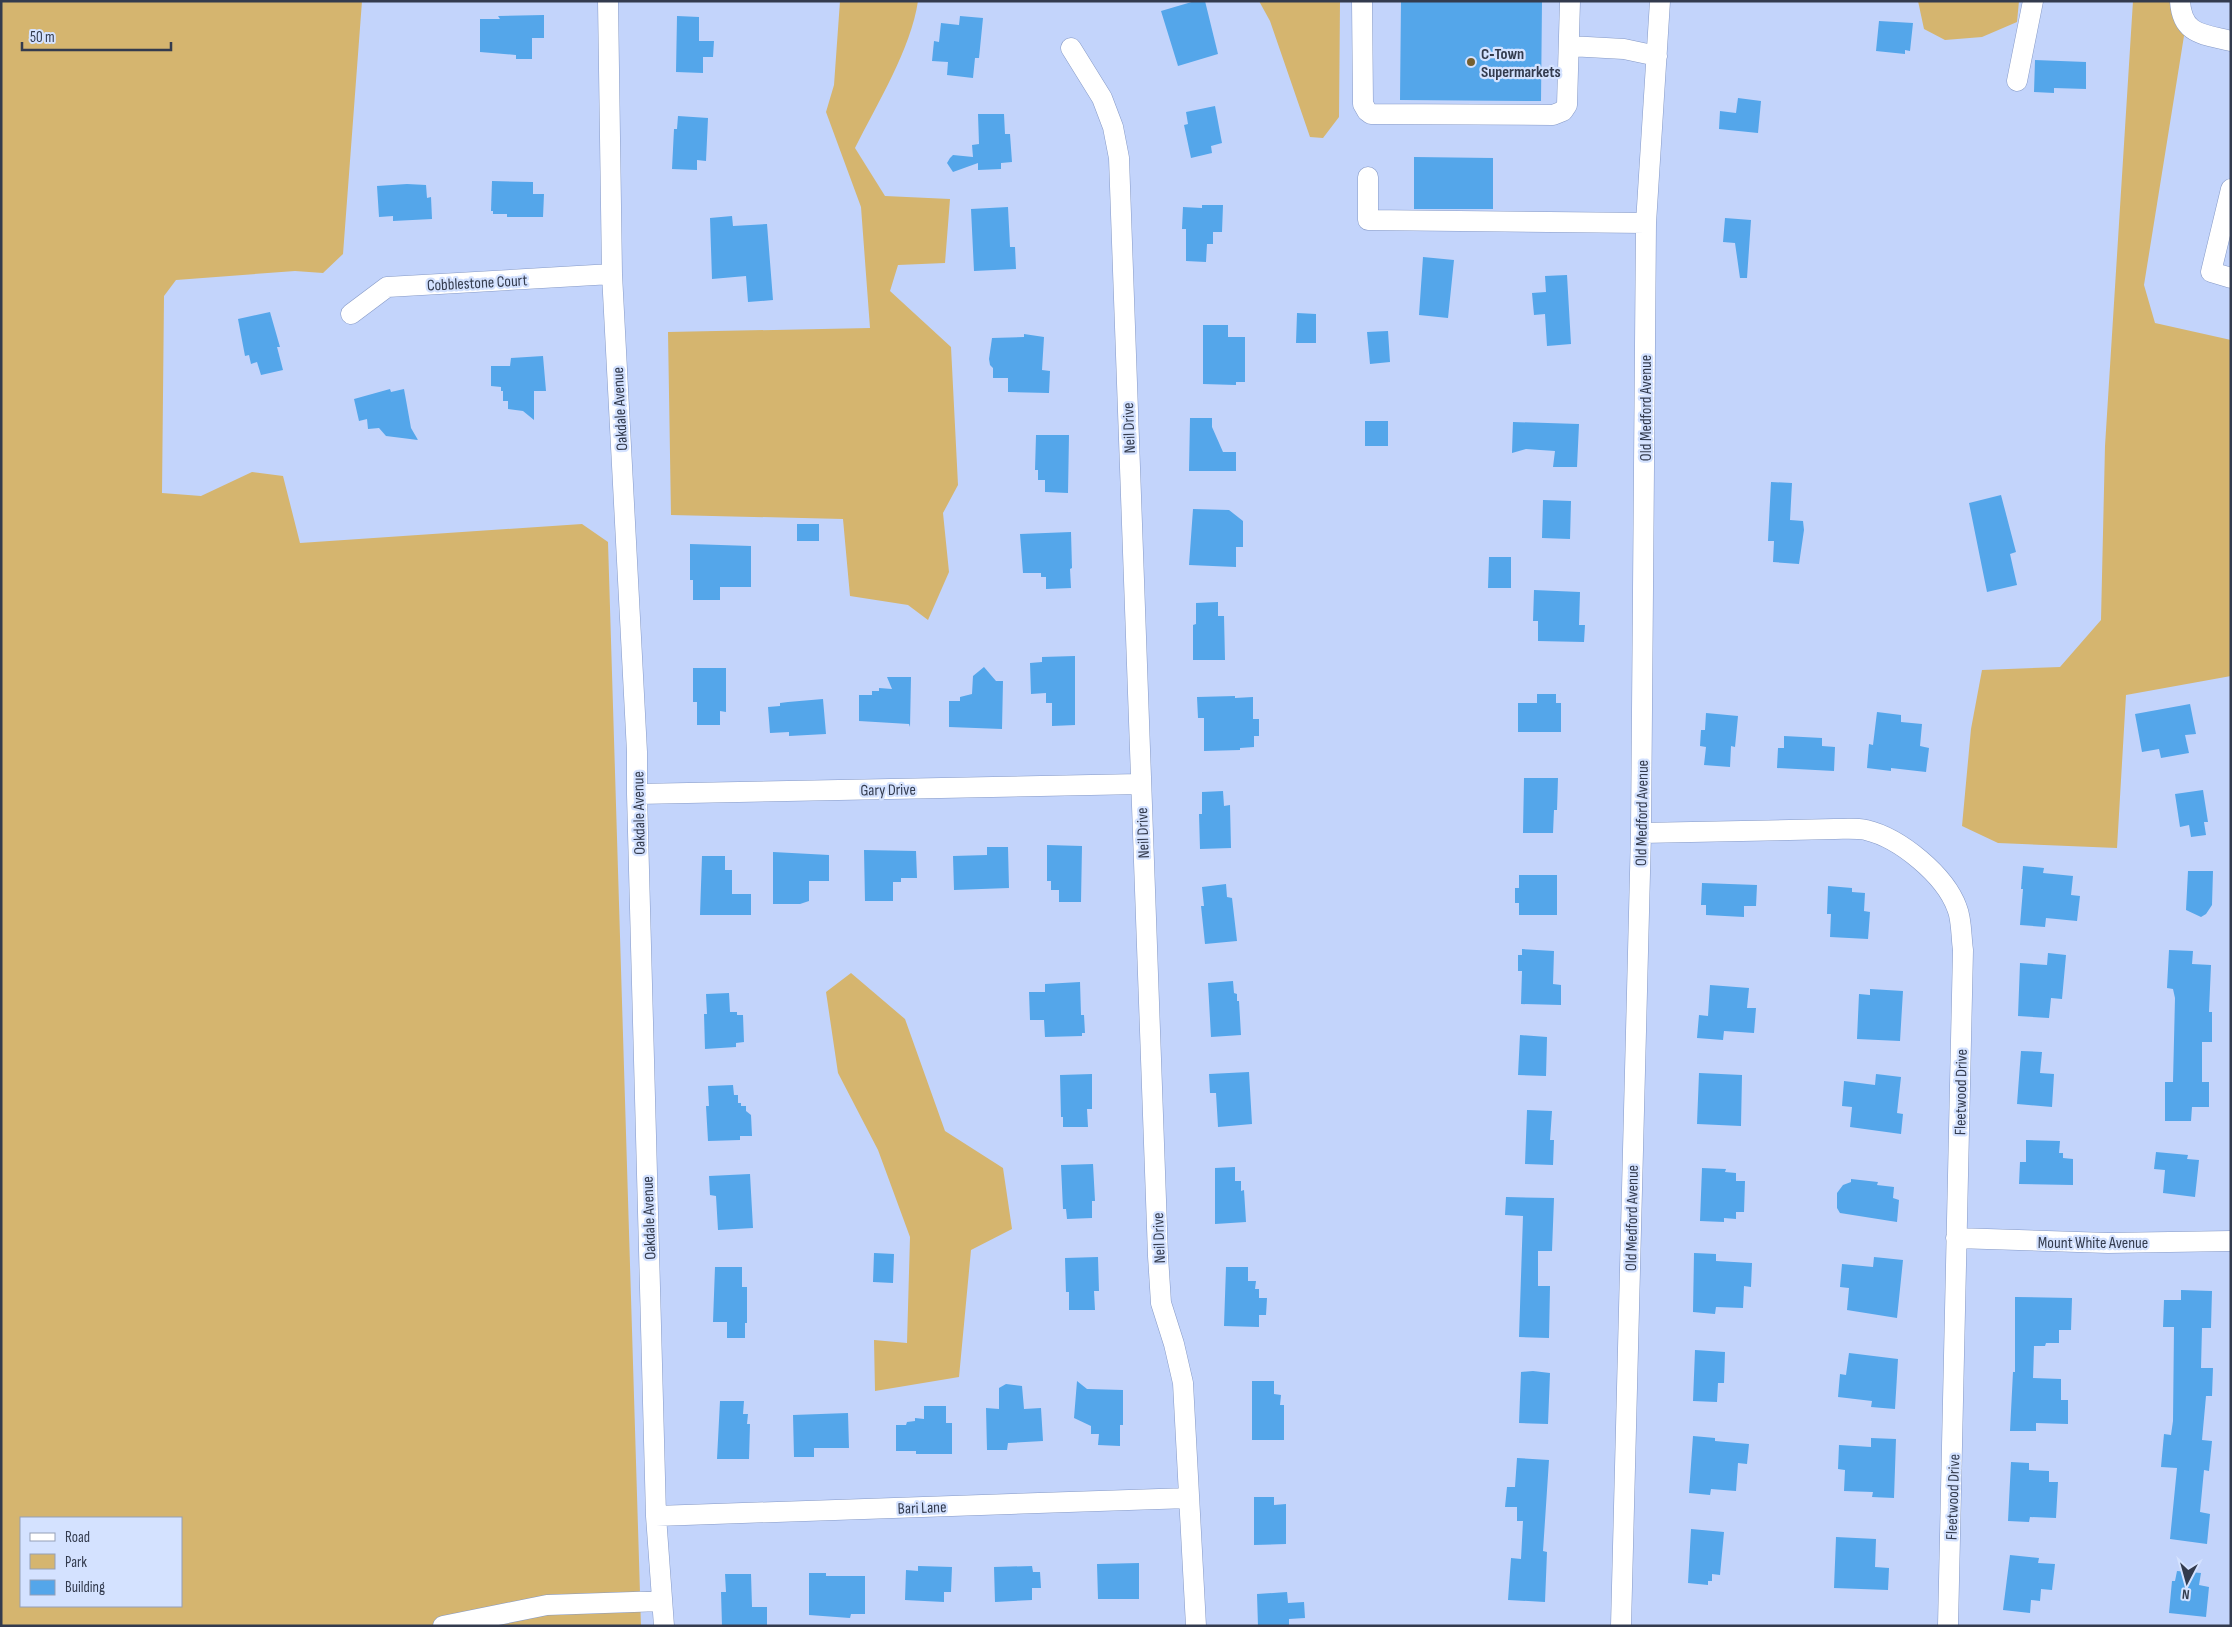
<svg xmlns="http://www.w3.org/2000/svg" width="2232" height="1627" viewBox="0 0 2232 1627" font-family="'Sofia Sans Condensed',sans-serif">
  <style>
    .green { fill: #d5b56f; fill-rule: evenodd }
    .building { fill: #54a6ea }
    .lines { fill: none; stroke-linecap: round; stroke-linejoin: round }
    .minor-casing { stroke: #8599c6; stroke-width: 21 }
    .minor { stroke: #fff; stroke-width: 20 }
    .poi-dot { fill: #766030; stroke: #d4e2ff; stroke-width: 2 }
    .labels { text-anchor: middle; stroke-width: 4.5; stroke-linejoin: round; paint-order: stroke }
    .poi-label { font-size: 16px; font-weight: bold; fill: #333b4e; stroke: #d4e2ff; text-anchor: start }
    .street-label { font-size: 16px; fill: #333b4e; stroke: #d4e2ff }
  </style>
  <rect width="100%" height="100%" fill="#c3d4fb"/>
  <path class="green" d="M1 1H362L343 254 323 273 295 271 176 280 164 296 162 493 201 496 252 472 283 476 300 543 582 524 608 542 641 1626H1ZM21 1518H181V1606H21Z
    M840 1H918C911 49 877 104 855 148L885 196 950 199 945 263 898 265 890 291 951 347 958 485 943 513 949 572 928 620 908 605 850 596 843 519 671 515 668 332 870 328 861 207 826 112 834 85Z
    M1259 1H1340L1339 117 1323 138 1310 137 1270 21Z
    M1918 1H2019L2017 22 1982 37 1945 40 1924 29Z
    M2133 1H2183L2188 11 2144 285 2155 323 2231 340V676L2126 695 2117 848 1998 843 1962 826 1971 729 1982 670 2060 667 2101 620 2105 446Z
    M851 973 905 1019 945 1131 1003 1168 1012 1229 971 1250 959 1377 875 1391 874 1340 907 1343 910 1237 878 1150 838 1073 826 992Z"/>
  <path class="building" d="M1195 1H1205L1218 54 1178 66 1161 11Z
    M1401 1H1542L1541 101 1400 100Z
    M544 15V38H532V59H516V55L480 52V19H500L498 16Z
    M677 16 699 17V41H714L713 57H703V73L676 72Z
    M960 16 983 18 979 58H975L973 78 947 75 948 62 932 61 934 41 939 42 941 23 959 25Z
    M1879 21 1913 23 1910 51 1905 50V54L1876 51Z
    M2035 60 2086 62V89L2054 88V93L2034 92Z
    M1738 98 1761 101 1758 133 1719 129 1720 111 1736 113Z
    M1215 106 1222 143 1211 146 1212 153 1191 158 1184 125 1188 124 1186 112Z
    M978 114H1004L1005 134H1010L1012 162 1001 163V169L978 170V163L953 172 947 163 950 158 953 155 973 157 972 145 979 144Z
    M678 116 708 118 706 161 697 160V170L672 169 674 129H677Z
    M1414 157 1493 158V209H1414Z
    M492 181 533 182V194H544L543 217H507V214H493V211H491Z
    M407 184 426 185 427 198 431 197 432 219 393 221V216L379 217 377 186Z
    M1202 205H1223L1222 232H1213V244H1207L1206 262 1186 261V229H1182L1183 207 1202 208Z
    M1008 207 1010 247H1015L1016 269 974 271 971 209Z
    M732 216 733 226 767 224 773 300 748 302 746 276 712 279 710 218Z
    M1725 218 1751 220 1747 278H1740L1735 243 1723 242Z
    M1423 257 1454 260 1448 318 1419 315Z
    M1567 275 1571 344 1547 346 1545 314 1534 315 1532 293 1546 292 1545 276Z
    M270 312 280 347H277L283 370 261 375 257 362 251 364 249 355 245 356 238 319Z
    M1297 313 1316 314V343H1296Z
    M1203 325H1228V337H1245V382H1236V385L1203 384Z
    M1388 331 1390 362 1370 364 1367 332Z
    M1024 334 1044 337 1042 370 1050 371 1049 393 1008 392V378H993V368L990 365 989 359 992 338 1024 337Z
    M543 356 546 391H534V420L523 411 508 409V401H503V391H501V387L491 386V366H510L511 358Z
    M390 389 391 392 404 389 411 428 418 440 386 436 379 428 368 429 367 419 359 421 354 399Z
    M1190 418H1212V427L1223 452H1236V471H1189Z
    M1365 421H1388V446H1365Z
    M1513 422 1579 424 1577 467H1553L1555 451 1526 449 1512 453Z
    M1036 435H1069L1068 493 1045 492V480H1038V470H1035Z
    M1771 482 1792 483 1790 520 1803 521 1804 530 1799 564 1773 562 1774 541H1768Z
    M2001 495 2016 552 2010 554 2017 585 1987 592 1969 503Z
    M1543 500 1571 501 1570 539 1542 538Z
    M1193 509 1229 510 1243 521V547H1236V567L1189 565Z
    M797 524H819V541H797Z
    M1071 532 1072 568 1070 569 1071 588 1046 589V577H1041V573H1023L1020 534Z
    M690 544 751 546V587H720V600H693V580H690Z
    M1489 557H1511V588H1488Z
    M1534 590 1580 592 1579 625H1585L1584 642 1538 641V621H1533Z
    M1218 602V616H1224L1225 660H1193V625L1196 624V603Z
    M1075 656V725L1052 726V703H1046V693L1031 694 1030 663 1042 662V657Z
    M984 667 996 681H1003L1002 729 949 727V701H960V697L972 694 973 676Z
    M693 668H726V712L720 711V725H697V702H693Z
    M887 677H911L910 727 909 724 859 721V695H872V691H879V688L892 689Z
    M1537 694H1556V703H1561V732H1518V703H1537Z
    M1235 696V698L1253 697V719H1259V736H1254V747L1240 748V750L1204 751V718H1198L1197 697Z
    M823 699 826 734 789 736V732L770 733 768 707 780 706V703L788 702Z
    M2190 704 2196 734 2185 735 2189 753 2161 758 2159 749 2142 752 2135 714Z
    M1877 712 1901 715V722L1922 724 1920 746 1929 748 1926 772 1891 768V771L1867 768 1869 744 1873 745Z
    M1706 713 1738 716 1735 747 1731 746 1730 767 1704 765 1706 747 1700 746 1701 730H1705Z
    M1784 736 1822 738V746L1835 747 1834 771 1777 768 1778 748H1784Z
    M1524 778H1558L1557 810H1554L1553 833H1523Z
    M2203 790 2208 822H2204L2206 835 2191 837 2189 825 2180 827 2175 794Z
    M1223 791 1224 806 1230 805 1231 848 1200 849 1199 814H1202V792Z
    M1047 845 1082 846 1081 902H1059V890H1051V881H1047Z
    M987 847H1008L1009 888 954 890 953 856 987 855Z
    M864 850 916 851 917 878H901V882H893V901H865Z
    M773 852 829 855V881H809V901L800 904H773Z
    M702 856H725V870H732V894H751V915H700Z
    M2023 866 2044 868 2043 873 2073 876 2071 895 2080 896 2077 921 2046 918 2045 927 2020 925 2023 889H2021Z
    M2188 871H2213L2212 905 2206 914 2201 917 2186 910Z
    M1519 875H1557V915H1519V903H1515V888H1519Z
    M1702 883 1757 885 1756 906H1744V917L1706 915V905H1701Z
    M1226 884 1227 897 1232 898 1237 941 1205 944 1201 906H1204L1202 887Z
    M1828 886 1852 888V892L1865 893 1864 911 1870 912 1868 939 1830 937 1831 914H1827Z
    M1522 949 1554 951 1553 984 1561 985V1005L1521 1004 1522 971H1518V955H1522Z
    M2169 950 2193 951 2192 964 2211 965 2209 1012H2212V1042H2202V1082H2209V1107H2192L2191 1121H2165V1082H2173L2175 998 2173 989 2167 988Z
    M2048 953 2066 955 2062 999 2051 998 2049 1018 2018 1016 2020 963 2047 965Z
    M1233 981 1234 993 1237 994V1001H1239L1241 1035 1211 1037 1208 983Z
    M1080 982 1081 1015H1084L1085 1033H1082V1036L1045 1037 1044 1020H1030L1029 992H1045V984Z
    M1710 985 1749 988 1747 1008H1756L1754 1033 1724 1031 1723 1040 1697 1038 1699 1015 1708 1016Z
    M1870 989 1903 991 1900 1041 1857 1039 1859 994 1870 995Z
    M729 993 730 1012H737V1015H743L744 1042 736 1043V1047L705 1049 704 1014H707L706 994Z
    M1520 1035 1547 1037 1546 1076 1518 1075Z
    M2021 1051 2042 1052 2040 1073 2054 1074 2052 1107 2017 1104Z
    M1249 1072 1252 1124 1218 1127 1216 1093H1210L1209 1074Z
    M1699 1073 1742 1075 1741 1126 1697 1124Z
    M1092 1074V1109H1087L1088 1127H1063V1117H1061L1060 1075Z
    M1876 1074 1901 1077 1897 1113 1903 1114 1901 1134 1850 1127 1852 1107 1842 1106 1844 1081 1875 1085Z
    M733 1085 734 1095H738V1103H741V1106H746V1111L751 1115 752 1136H740V1140L708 1141 706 1106H709L708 1086Z
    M1527 1110 1552 1111 1550 1140H1554L1553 1165 1525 1164Z
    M2026 1140 2060 1141 2059 1153H2063V1158L2073 1159V1185L2019 1184 2020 1162H2026Z
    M2156 1152 2188 1155 2187 1159 2199 1160 2195 1197 2163 1193 2165 1170 2154 1169Z
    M1093 1164 1095 1201H1092V1218L1067 1219 1066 1209H1063L1061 1165Z
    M1235 1167V1181H1241V1191L1244 1190 1246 1222 1215 1224V1168Z
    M1702 1168 1726 1169 1725 1172 1736 1173V1181H1745L1744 1212H1736V1219L1724 1218V1222L1700 1221Z
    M750 1174 753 1228 718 1230 716 1196 710 1195 709 1176Z
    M1851 1179 1878 1182 1877 1185 1894 1187 1893 1198 1899 1200 1897 1222 1840 1213 1837 1208V1193L1843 1185 1851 1182Z
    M1506 1197 1554 1198 1552 1251H1538V1286H1550L1549 1338 1519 1337 1523 1216 1505 1215Z
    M874 1253 894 1254 893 1283 873 1282Z
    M1694 1253 1716 1254V1261L1752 1263 1751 1287 1744 1286 1743 1308 1716 1307 1715 1314 1693 1312Z
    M1098 1257 1099 1291H1094L1095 1310H1069V1292H1066L1065 1258Z
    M1874 1257 1903 1260 1897 1318 1847 1310 1849 1288 1840 1287 1842 1264 1873 1267Z
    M715 1267H742V1287H747V1323H745V1338H727V1322H713Z
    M1226 1267H1248V1281H1256L1255 1289H1259V1298H1267L1266 1315H1259V1327L1224 1326Z
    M2181 1290 2212 1291 2211 1328H2202L2201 1368H2213L2212 1396H2206L2202 1440 2212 1441 2209 1471 2204 1470 2200 1512 2210 1514 2207 1544 2170 1539 2177 1468 2161 1467 2164 1434 2171 1435 2173 1421 2174 1327H2163L2164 1300H2181Z
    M2015 1297 2072 1298 2071 1330H2059V1343H2046L2045 1346H2034L2033 1378 2061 1379V1400H2068V1424L2036 1423V1431H2010L2013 1372H2015Z
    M1695 1350 1725 1352 1724 1383H1718L1717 1402 1693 1401Z
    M1849 1353 1898 1359 1895 1409 1871 1407 1872 1401 1838 1397 1840 1374 1846 1375Z
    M1533 1371 1550 1373 1548 1424 1519 1423 1521 1372Z
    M1077 1381 1087 1389 1123 1390V1425H1120V1446L1098 1445 1099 1434H1091V1426L1074 1418Z
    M1252 1381H1274V1394L1281 1395 1280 1405H1284V1440H1252Z
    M1006 1384 1022 1386 1024 1409 1041 1408 1043 1441 1008 1443 1007 1450H987L986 1408 999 1409V1388Z
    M720 1401H744L743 1414H748L747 1424H750L749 1459H717Z
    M924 1406H946V1423H952V1454H916V1451H896V1425H906L907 1422 915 1421V1418L924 1419Z
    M848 1413 849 1448H814V1457H794L793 1415Z
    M1693 1436 1715 1438V1441L1749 1444 1747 1464 1738 1463 1736 1491 1711 1489 1710 1495 1689 1493Z
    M1871 1438 1896 1439 1894 1498 1872 1497 1873 1492 1844 1491 1845 1470 1838 1469 1839 1445 1871 1447Z
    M1517 1458 1549 1460 1543 1551 1547 1552 1545 1602 1508 1600 1511 1558 1521 1559 1523 1521H1517V1507H1505L1507 1487H1515Z
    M2011 1462 2029 1463V1470L2049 1471V1482H2058L2056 1518 2030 1517 2029 1522 2008 1521Z
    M1254 1497H1274V1505L1286 1504V1544L1254 1545Z
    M1691 1529 1724 1532 1720 1575 1712 1574V1581H1708V1585L1688 1583Z
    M1836 1537 1876 1539 1875 1567 1889 1568 1888 1590 1834 1588Z
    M2010 1555 2039 1558 2038 1563 2055 1564 2052 1590 2041 1589 2040 1601 2031 1600 2030 1613 2003 1610Z
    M1139 1563V1599H1098L1097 1564Z
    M918 1566 952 1567 951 1592H944V1602L905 1600 906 1570 918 1571Z
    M1032 1566 1033 1572H1040L1041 1588H1032V1600L995 1602 994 1567Z
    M2177 1571 2201 1573 2199 1585 2209 1587 2206 1617 2169 1613 2172 1581H2175Z
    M809 1573H826V1576H865V1614H851L850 1618 809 1615Z
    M725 1574H751L752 1607H767V1626H722L721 1592H726Z
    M1287 1592 1288 1603 1304 1602 1305 1618 1289 1619V1626H1258L1257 1594Z"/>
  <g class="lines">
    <defs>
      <path id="minor" d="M608 1 612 274 637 752V794L656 1516 664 1626
        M1362 1 1363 104 1367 111 1371 114 1553 115 1563 111 1567 105 1570 1
        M2180 1C2182 35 2203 34 2231 41
        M1569 46 1624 49 1657 56
        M1071 48 1102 98 1113 127 1119 158 1158 1256 1161 1303 1174 1344 1183 1383 1196 1626
        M2017 81 2033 1
        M1368 177V220L1646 223
        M2231 189 2211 272 2231 278
        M351 314 387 287 612 274
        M637 794 1140 784
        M1641 833 1835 829C1845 829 1856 828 1866 830 1900 838 1945 875 1957 908 1962 920 1961 937 1963 950L1948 1626
        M1956 1238 2108 1243 2231 1241
        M656 1516 1189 1498
        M443 1626 547 1605 662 1601
        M1621 1626 1641 833 1646 223 1660 1"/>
    </defs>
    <use href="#minor" class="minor-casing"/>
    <use href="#minor" class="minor"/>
  </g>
  <circle class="poi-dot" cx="1471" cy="62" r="5"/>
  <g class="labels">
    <g class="poi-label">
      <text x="1481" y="59">C‑Town<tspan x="1481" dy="18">Supermarkets</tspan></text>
    </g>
    <g class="street-label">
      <text transform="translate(477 282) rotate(-3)" y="6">Cobblestone Court</text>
      <text transform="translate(1645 408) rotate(-90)" y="6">Old Medford Avenue</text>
      <text transform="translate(619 409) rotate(-93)" y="6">Oakdale Avenue</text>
      <text transform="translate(1128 428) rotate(-92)" y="6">Neil Drive</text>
      <text transform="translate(888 789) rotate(-1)" y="6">Gary Drive</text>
      <text transform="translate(638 813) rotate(-91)" y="6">Oakdale Avenue</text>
      <text transform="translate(1641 813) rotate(-89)" y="6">Old Medford Avenue</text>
      <text transform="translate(1142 833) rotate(-92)" y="6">Neil Drive</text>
      <text transform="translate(1960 1092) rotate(-89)" y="6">Fleetwood Drive</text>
      <text transform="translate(648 1218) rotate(-92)" y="6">Oakdale Avenue</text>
      <text transform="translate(1631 1218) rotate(-89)" y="6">Old Medford Avenue</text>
      <text transform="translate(1158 1238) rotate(-92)" y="6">Neil Drive</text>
      <text x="2093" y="1248">Mount White Avenue</text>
      <text transform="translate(1952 1497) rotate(-88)" y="6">Fleetwood Drive</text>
      <text transform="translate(922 1507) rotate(-2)" y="6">Bari Lane</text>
    </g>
  </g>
  <rect width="2232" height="1627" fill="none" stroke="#333b4e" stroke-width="5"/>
  <rect x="20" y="1517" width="162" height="90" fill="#d4e2ff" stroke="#949fb8"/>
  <rect x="30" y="1533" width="25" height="8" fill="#ffffff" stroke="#949fb8"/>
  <text x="65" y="1542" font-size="15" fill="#333b4e">Road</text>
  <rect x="30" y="1554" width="25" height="15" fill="#d5b56f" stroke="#949fb8"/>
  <text x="65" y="1567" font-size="15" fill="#333b4e">Park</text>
  <rect x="30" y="1580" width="25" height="15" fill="#54a6ea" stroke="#949fb8"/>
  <text x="65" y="1592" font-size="15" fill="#333b4e">Building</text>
  <g transform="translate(2187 1582) rotate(186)" stroke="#d4e2ff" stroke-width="4" paint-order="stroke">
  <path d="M0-4L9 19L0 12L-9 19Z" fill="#333b4e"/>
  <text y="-8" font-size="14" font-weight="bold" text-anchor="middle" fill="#333b4e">N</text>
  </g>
  <path d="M22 42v8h149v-8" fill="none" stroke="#333b4e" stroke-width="2.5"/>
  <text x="30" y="42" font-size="15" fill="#333b4e" stroke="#d4e2ff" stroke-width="4" paint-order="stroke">50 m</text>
</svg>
